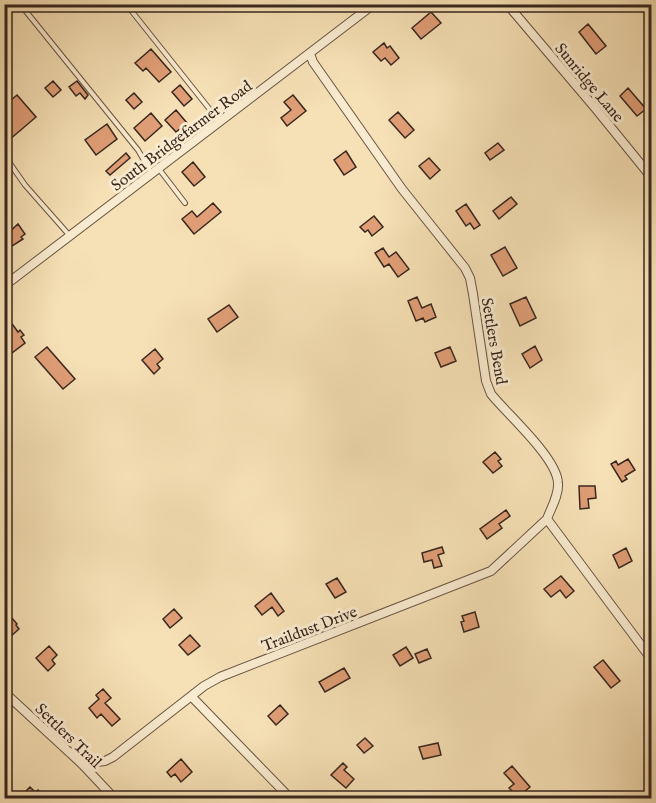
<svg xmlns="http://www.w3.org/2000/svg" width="656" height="803" viewBox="0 0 656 803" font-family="'IM FELL English',serif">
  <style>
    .building { fill: #e09e76; stroke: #38271f; stroke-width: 1.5 }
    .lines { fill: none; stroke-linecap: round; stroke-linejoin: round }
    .lane-casing { stroke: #685544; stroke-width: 6 }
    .street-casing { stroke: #685544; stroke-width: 10 }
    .lane { stroke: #f9ebcf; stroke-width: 4 }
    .street { stroke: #f9ebcf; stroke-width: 8 }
    .labels { text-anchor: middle; stroke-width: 6; stroke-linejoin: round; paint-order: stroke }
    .street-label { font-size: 16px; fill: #38271f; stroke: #f9ebcf }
  </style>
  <rect width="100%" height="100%" fill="#f6e0b5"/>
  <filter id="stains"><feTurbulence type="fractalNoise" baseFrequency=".00333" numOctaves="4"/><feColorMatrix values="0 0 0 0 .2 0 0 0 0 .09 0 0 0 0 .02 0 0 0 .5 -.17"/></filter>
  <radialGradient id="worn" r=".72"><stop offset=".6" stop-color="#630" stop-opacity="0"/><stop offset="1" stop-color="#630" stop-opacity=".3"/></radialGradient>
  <path class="building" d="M431 12 441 23 421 39 412 28Z
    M588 24 606 46 596 54 579 32Z
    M384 43 387 48 390 46 399 58 391 65 385 58 381 61 373 52Z
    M151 49 171 72 159 82 146 68 143 71 135 63Z
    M53 81 61 90 53 97 45 88Z
    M77 81 88 95 85 99 80 93 76 96 69 87Z
    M180 85 192 99 184 106 172 92Z
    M628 88 646 109 637 116 620 96Z
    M134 93 142 102 134 109 126 100Z
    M17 95 36 117 9 140 4 135V106Z
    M293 95 306 111 287 126 281 118 291 110 284 102Z
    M176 110 187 123 176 132 165 120Z
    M398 112 414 130 405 138 389 120Z
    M151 113 162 126 145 141 134 128Z
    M107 124 117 139 96 155 85 140Z
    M498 143 504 150 490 160 485 153Z
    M346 151 356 167 344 175 334 160Z
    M126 153 130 158 110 175 106 171Z
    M429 158 440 170 430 179 419 166Z
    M193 162 205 177 194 186 182 172Z
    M511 197 517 204 499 219 493 211Z
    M213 203 221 212 194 234 182 219 192 211 197 217Z
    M466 204 480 225 474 229 470 223 466 226 456 211Z
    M374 216 383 227 372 236 368 230 365 232 360 227Z
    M18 224 25 234 21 237 23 239 12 246 5 236Z
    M505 247 517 268 503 276 491 255Z
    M383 248 389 257 396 252 409 269 398 277 389 264 384 267 375 253Z
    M417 297 422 308 431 304 436 317 425 322 423 318 416 321 408 301Z
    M526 297 536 318 520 326 510 304Z
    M229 305 238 317 217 332 208 319Z
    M10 321 18 332 20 330 24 335 21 337 25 343 4 359V339L9 336 4 330V325Z
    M535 346 542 360 530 368 522 354Z
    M47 347 75 379 63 389 35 357Z
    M450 347 456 361 441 367 435 353Z
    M155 349 163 359 157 364 160 368 154 374 142 360Z
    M495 452 501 459 498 461 502 466 493 473 483 462Z
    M628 459 635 470 625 476 627 479 622 482 611 464 616 461 618 465Z
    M579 486H595L596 498 588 499 589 508 580 509Z
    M506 510 510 516 499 524 502 528 487 539 480 529Z
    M442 547 444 553 438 555 442 566 434 568 432 560 424 562 422 553Z
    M626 548 632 561 619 568 613 555Z
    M561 576 574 591 566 598 560 590 551 597 544 589Z
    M337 578 346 592 335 598 326 584Z
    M271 593 284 611 278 616 272 607 262 615 255 606Z
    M4 609 17 624 16 625 19 629 10 637 4 631Z
    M174 609 182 618 170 628 163 619Z
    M475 612 479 627 464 632 461 622 464 621 462 616Z
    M190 635 200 646 188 655 179 645Z
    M49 646 57 655 52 660 55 664 48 671 36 658Z
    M406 647 413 658 400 666 393 655Z
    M427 649 431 658 419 663 415 654Z
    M603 660 620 681 611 688 594 667Z
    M344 668 350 678 325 692 319 682Z
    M103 689 111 698 105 703 120 719 112 726 101 714 97 718 89 708 99 699 96 695Z
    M280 705 288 714 276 725 268 716Z
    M365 738 373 746 364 753 357 745Z
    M438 743 441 755 423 759 419 747Z
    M181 759 192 772 181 782 175 774 171 777 167 772Z
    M343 763 347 767 344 770 354 779 346 788 331 775Z
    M512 766 530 787 518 797 509 788 514 784 504 773Z
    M30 787 35 792 38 790 46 798H25L22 795Z"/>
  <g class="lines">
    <defs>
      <path id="lane" d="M20 4 138 150 152 174
        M126 4 219 121
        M4 155 25 185 70 236
        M145 161 164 147 172 148 179 152
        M159 169 185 203"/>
      <path id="street" d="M507 4 596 109 652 178
        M310 54 313 62 402 189 465 268 470 278 473 294 486 381 491 394C508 415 557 458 558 483 559 495 551 508 547 519L652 660
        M4 286 374 4
        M4 692 82 764 114 798
        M191 696 290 798
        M82 764 105 761 113 757 204 686 220 677 491 571 547 519"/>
    </defs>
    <use href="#lane" class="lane-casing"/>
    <use href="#street" class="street-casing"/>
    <use href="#lane" class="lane"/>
    <use href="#street" class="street"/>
  </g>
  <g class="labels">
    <g class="street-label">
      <text transform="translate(590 82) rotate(50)" y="6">Sunridge Lane</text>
      <text transform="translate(181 135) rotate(-37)" y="6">South Bridgefarmer Road</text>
      <text transform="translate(495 341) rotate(80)" y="6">Settlers Bend</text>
      <text transform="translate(309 628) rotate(-21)" y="6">Traildust Drive</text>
      <text transform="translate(69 735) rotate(44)" y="6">Settlers Trail</text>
    </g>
  </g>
  <rect width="656" height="803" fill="none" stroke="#f6e0b5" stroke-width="24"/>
  <rect x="6" y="6" width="644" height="791" fill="none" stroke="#38271f" stroke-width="3"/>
  <rect x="12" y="12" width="632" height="779" fill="none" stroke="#38271f" stroke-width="1.5"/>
  <rect width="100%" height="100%" filter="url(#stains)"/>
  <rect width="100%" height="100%" fill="url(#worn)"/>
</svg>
